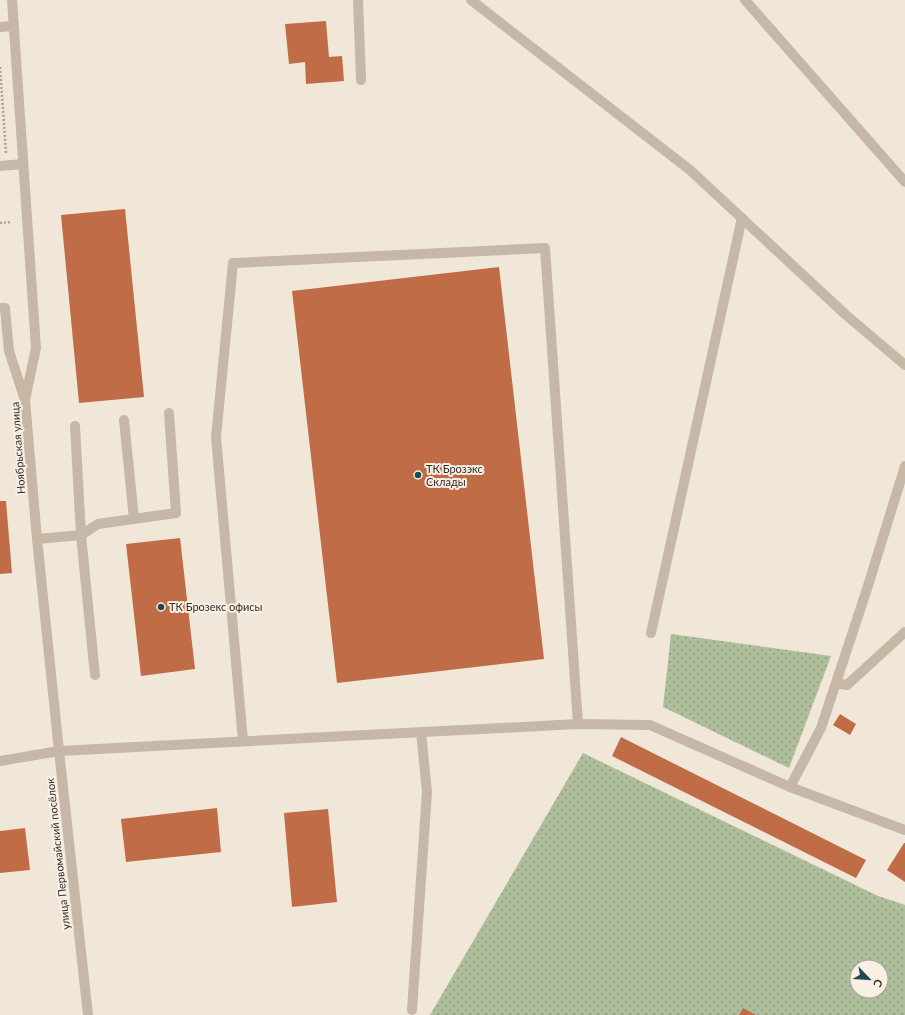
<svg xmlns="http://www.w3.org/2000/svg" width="905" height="1015" viewBox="0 0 905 1015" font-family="Lato,sans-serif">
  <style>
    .park { fill: url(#park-dots); fill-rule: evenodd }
    .building { fill: #c06d47 }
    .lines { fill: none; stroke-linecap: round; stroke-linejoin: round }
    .path { stroke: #b2a190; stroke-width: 2.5; stroke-dasharray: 2 2; stroke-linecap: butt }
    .service { stroke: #c7b7a6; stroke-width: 10 }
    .minor { stroke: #c7b7a6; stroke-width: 10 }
    .poi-dot { fill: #1e4b52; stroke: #f8f0e5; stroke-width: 1.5 }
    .labels { text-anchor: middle; stroke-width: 4; stroke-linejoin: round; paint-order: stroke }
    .street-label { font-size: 11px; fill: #332b26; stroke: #f8f0e5 }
    .poi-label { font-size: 11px; fill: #332b26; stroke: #f8f0e5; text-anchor: start }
  </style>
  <defs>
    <pattern id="park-dots" width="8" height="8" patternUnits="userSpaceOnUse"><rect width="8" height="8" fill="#afbe9a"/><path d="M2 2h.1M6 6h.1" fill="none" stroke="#8f9b7d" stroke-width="1.8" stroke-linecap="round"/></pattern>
  </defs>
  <rect width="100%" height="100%" fill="#f0e7d9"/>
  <path class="park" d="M671 634 831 656 789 768 663 707Z
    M583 753 878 896 905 905V1015H430ZM857 967H881V991H857Z"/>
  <path class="building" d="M326 21 329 57 342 56 344 81 306 84 305 62 289 64 285 24Z
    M125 209 144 397 79 403 61 215Z
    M499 267 544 659 337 683 292 291Z
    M0 501H6L12 573 0 574Z
    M180 538 195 669 141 676 126 544Z
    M840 714 856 724 850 735 833 725Z
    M621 737 866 860 856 878 612 756Z
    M217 808 221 852 126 862 121 819Z
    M328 809 337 902 292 907 284 813Z
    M25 828 30 870 0 873V831Z
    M904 843H905V882L887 870Z
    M743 1008 756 1015H739Z"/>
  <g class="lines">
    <path class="path" d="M0 67 6 153
      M0 223 12 222"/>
    <path class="service" d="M0 27 13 26
      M0 166 23 164
      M0 308H5L9 351 25 400
      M124 420 134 519
      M75 426 81 535 95 675
      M37 539 81 535 98 524 176 513 169 413
      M651 633 742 218
      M836 683 847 685 905 632
      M243 741 216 437 233 263 545 248 578 724
      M790 787 821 728 867 589 905 466
      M412 1010 427 792 421 732"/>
    <path class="minor" d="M12 0 36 348 25 400 37 539 59 751 578 724 650 725 790 787 905 830
      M358 0 361 80
      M471 0 690 170 846 315 905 365
      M745 0 905 182
      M0 761 59 751 88 1015"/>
  </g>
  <g class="poi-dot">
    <circle cx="418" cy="475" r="4"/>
    <circle cx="161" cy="607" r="4"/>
  </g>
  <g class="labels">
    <g class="street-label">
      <text transform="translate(18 448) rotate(-94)" y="4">Ноябрьская улица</text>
      <text transform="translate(58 854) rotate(-96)" y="4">улица Первомайский посёлок</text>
    </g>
    <g class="poi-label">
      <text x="426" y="473">ТК Брозэкс<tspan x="426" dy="13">Склады</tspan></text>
      <text x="169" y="611">ТК Брозекс офисы</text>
    </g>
  </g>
  <g transform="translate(869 979) rotate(115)"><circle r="19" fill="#f8f0e5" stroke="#a9a199"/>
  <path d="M0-3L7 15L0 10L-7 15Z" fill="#1e4b52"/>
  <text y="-6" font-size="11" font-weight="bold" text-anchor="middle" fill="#332b26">С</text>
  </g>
</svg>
